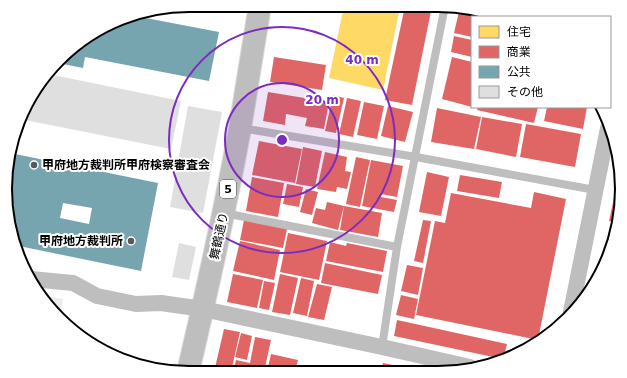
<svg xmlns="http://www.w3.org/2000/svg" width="627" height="378" viewBox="0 0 627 378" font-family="'DejaVu Sans','Noto Sans JP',sans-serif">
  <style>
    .green { fill: #ececec }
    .homes { fill: #ffd966 }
    .shops { fill: #e06666 }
    .public { fill: #76a5af; fill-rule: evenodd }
    .building { fill: #dfdfdf }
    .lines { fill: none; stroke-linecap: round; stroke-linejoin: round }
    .primary-casing { stroke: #dbdbdb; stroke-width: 24 }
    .lane { stroke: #bebebe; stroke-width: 8 }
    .street { stroke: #bebebe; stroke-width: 16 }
    .primary { stroke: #bebebe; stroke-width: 22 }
    .ring { fill: none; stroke: #7b2cbf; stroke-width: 2 }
    .poi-dot { fill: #595959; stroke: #fff; stroke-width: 1.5 }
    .labels { text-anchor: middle; stroke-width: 4; stroke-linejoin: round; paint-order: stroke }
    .shield { fill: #fff; stroke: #4c4c4c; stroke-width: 1 }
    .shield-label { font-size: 11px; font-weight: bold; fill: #000 }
    .poi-label { font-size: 12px; font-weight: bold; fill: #000; stroke: #fff; text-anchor: start }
    .street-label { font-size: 12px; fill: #000; stroke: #fff }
    .rim { fill: none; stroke: #000; stroke-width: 2 }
    .centre { fill: #7b2cbf; stroke: #fff; stroke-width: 2 }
    .ring-label { font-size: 12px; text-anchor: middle; font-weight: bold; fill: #7b2cbf; stroke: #fff; stroke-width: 4; stroke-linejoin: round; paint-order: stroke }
  </style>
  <rect width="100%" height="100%" fill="#fff"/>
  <path class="green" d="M40 295 63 299 60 318 43 301Z"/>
  <path class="homes" d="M344 6H385L384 8 399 12 383 90 329 78Z"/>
  <path class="shops" d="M405 6H410L431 11 412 105 385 100Z
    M460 7 499 17H472V37L454 33Z
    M454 36 472 40V57L451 52Z
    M274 57 326 65 322 90 270 82Z
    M452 57 472 62V107L442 99Z
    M268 92 329 102 324 129 305 126 307 118 286 114 285 125 263 121Z
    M333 95 344 98 336 133 325 131Z
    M347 98 361 101 353 137 339 134Z
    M364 102 384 106 377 139 357 135Z
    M388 106 413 112 405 142 381 136Z
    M478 107H538L534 123 477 110Z
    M547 107H587L583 129 544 121Z
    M437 108 481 117 474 149 431 142Z
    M482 117 522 124 516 157 476 149Z
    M526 124 581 134 575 167 520 157Z
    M259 141 302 149 295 183 252 175Z
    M303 147 322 151 315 187 296 184Z
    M325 152 347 157 345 171 351 172 347 189 337 187 336 192 317 189Z
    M356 157 370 160 360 207 346 204Z
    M371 160 403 166 397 197 381 194V197L397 200 394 212 362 206Z
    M427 172 449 177 441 216 419 212Z
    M460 175 502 182 499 198 457 191Z
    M619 175H620L617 223 609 221Z
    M252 177 284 183 278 217 246 211Z
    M287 184 303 187 299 207 283 204Z
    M306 189 318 192 312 215 300 212Z
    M534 192 566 199 538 340 416 315 435 221 445 223 451 193 531 208Z
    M327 202 344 206 338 230 312 223 316 208 325 210Z
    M344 206 382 213 378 237 340 230Z
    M244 220 287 229 283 248 240 240Z
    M423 220 431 221 423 263 414 261Z
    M288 233 327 241 319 280 280 272Z
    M240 241 280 250 274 280 233 271Z
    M330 242 346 246 347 243 387 251 383 272 326 261Z
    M325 263 382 275 378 294 321 283Z
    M407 265 423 268 418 295 401 291Z
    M233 274 263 280 257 308 227 302Z
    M280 274 298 278 290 315 272 312Z
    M301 278 314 281 307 316 293 313Z
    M264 281 275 283 269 310 259 308Z
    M317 284 332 287 324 320 308 317Z
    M401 295 418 299 414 319 396 315Z
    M397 320 507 344 504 356 498 358 394 336Z
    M224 329 240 332 231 372H214Z
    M241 333 252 336 247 360 235 357Z
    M255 337 271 340 264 372H233L236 360 250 363Z
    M271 354 298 360 295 372H267Z
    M383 363 412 369V372H381Z"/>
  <path class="public" d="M130 15 219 32 209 81 85 57 83 68 58 63 77 43Z
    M15 154 158 183 141 271 14 245 6 197ZM63 203 92 208 89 224 60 218Z"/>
  <path class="building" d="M48 74 181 101 171 149 20 119 36 87Z
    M188 106 222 112 203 213 170 207Z
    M179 243 196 247 189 280 172 277Z"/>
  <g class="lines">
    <defs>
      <path id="primary" d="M188 372C207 291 225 210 240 128 247 87 253 46 260 5"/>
    </defs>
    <use href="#primary" class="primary-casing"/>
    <path class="lane" d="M241 128 416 157 595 190
      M224 213 397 247
      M382 347 397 247 445 6"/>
    <path class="street" d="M31 279 73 283 97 296 136 304 161 303 203 309 382 347 470 367
      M571 312 608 128"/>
    <use href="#primary" class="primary"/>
  </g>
  <circle cx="282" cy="140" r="57" fill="#7b2cbf" fill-opacity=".12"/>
  <g class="ring">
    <circle cx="282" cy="140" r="57"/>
    <circle cx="282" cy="140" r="113"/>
  </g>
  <g class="poi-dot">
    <circle cx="34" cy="165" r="4"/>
    <circle cx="131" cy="241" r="4"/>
  </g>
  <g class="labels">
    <rect class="shield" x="220" y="180" width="16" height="18" rx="3"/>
    <g class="shield-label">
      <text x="228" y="193">5</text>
    </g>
    <g class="poi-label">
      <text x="42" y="169">甲府地方裁判所甲府検察審査会</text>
      <text x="123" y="245" text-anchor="end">甲府地方裁判所</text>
    </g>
    <g class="street-label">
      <text transform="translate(219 236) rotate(-78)" y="4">舞鶴通り</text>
    </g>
  </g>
  <path d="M0 0H627V378H0ZM189 12H438A177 177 0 0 1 615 189V189A177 177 0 0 1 438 366H189A177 177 0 0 1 12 189V189A177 177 0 0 1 189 12Z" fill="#fff" fill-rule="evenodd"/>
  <path class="rim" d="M189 12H438A177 177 0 0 1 615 189V189A177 177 0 0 1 438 366H189A177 177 0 0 1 12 189V189A177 177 0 0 1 189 12Z"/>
  <circle cx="282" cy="140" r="6" class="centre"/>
  <g class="ring-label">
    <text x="362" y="64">40 m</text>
    <text x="322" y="104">20 m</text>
  </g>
  <rect x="471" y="16" width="140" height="92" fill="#ffffff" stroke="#999999"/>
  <rect x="479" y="26" width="20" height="12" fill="#ffd966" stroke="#999999"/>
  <text x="507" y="36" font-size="12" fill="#000000">住宅</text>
  <rect x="479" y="46" width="20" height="12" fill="#e06666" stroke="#999999"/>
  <text x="507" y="56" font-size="12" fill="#000000">商業</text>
  <rect x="479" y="66" width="20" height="12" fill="#76a5af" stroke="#999999"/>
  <text x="507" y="76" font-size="12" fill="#000000">公共</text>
  <rect x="479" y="86" width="20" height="12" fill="#dfdfdf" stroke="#999999"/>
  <text x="507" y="96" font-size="12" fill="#000000">その他</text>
</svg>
